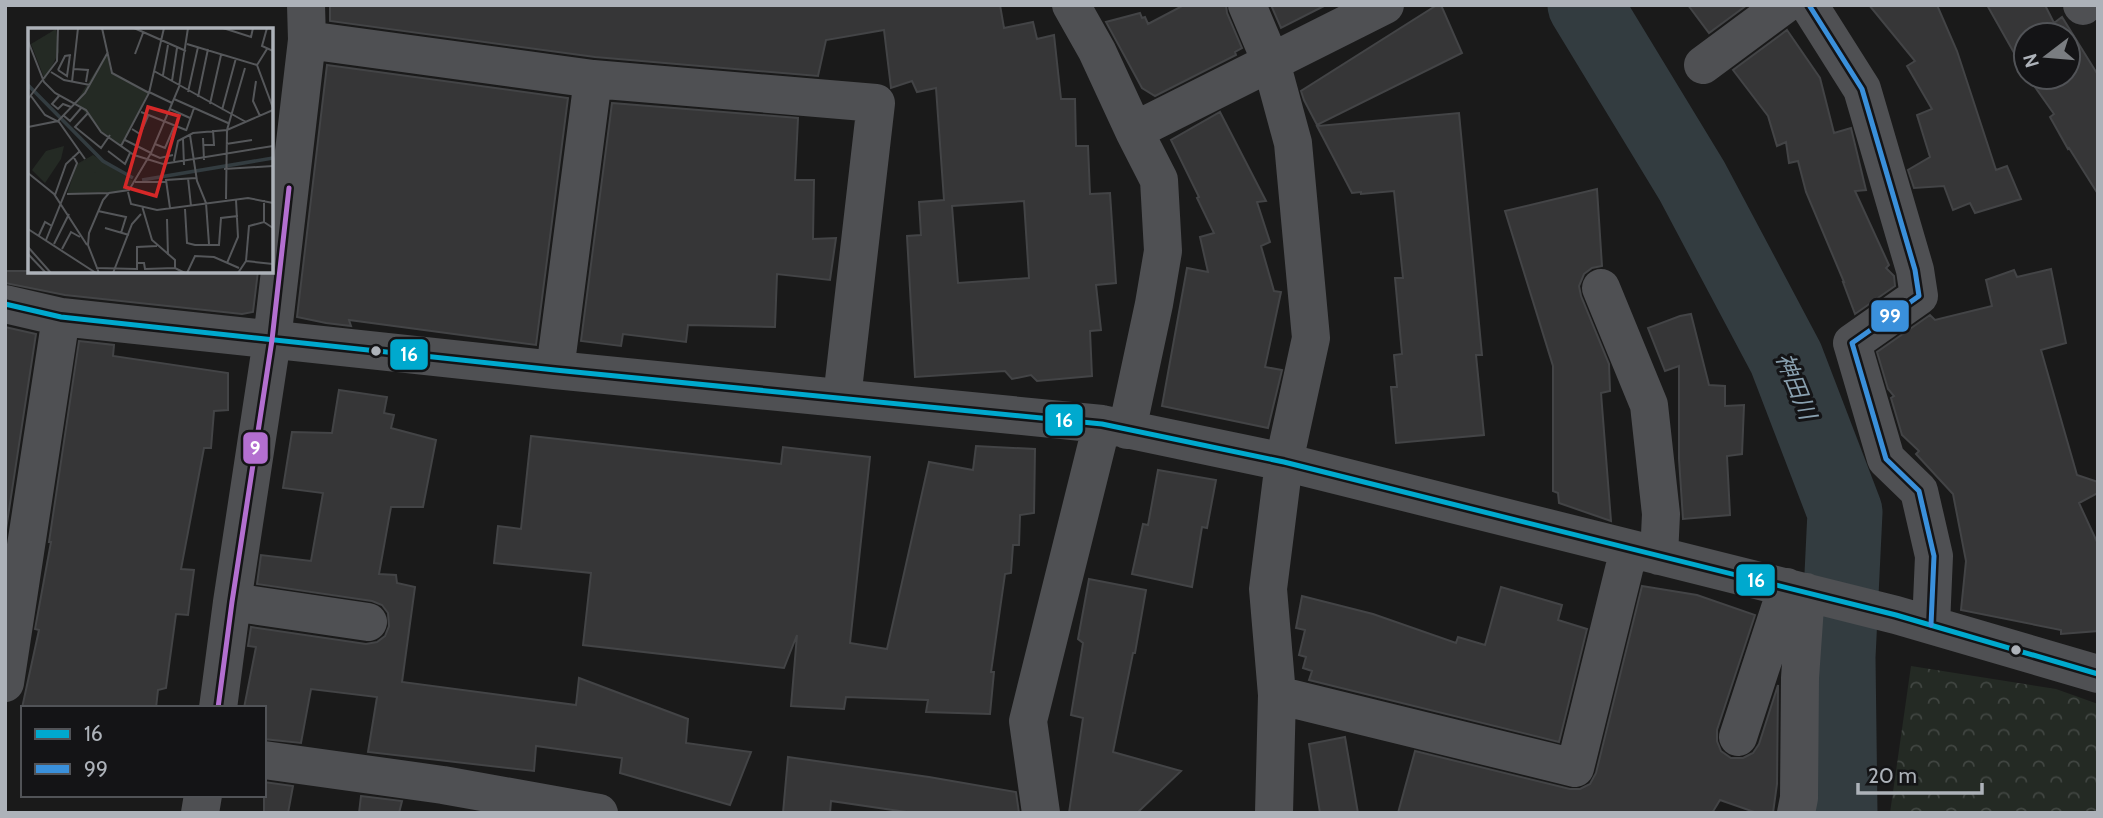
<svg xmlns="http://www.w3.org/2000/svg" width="2103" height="818" viewBox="0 0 2103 818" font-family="Cabin,'Noto Sans JP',sans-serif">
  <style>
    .park { fill: url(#park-crowns) }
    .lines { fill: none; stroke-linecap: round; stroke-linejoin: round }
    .river { stroke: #333c40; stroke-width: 75 }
    .building { fill: #363637; stroke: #434446; stroke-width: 2; fill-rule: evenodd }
    .minor { stroke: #4f5053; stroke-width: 38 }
    .bus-1-casing { stroke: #141416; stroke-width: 10 }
    .bus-2-casing { stroke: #141416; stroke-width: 10 }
    .bus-3-casing { stroke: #141416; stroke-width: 10 }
    .bus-1 { stroke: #00a9ce; stroke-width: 5 }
    .bus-2 { stroke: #3a90db; stroke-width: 5 }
    .bus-3 { stroke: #b36fd0; stroke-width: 5 }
    .bus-dot { fill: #adb2b9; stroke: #141416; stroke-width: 2.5 }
    .labels { text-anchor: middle; stroke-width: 6; stroke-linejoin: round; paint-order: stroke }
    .water-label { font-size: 23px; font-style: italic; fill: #89a0af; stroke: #141416 }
    .inset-river { fill: none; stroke: #333c40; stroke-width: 3.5 }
    .inset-road { fill: none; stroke: #55575a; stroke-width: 2 }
    .view { fill: #d62828; fill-opacity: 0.15; stroke: #d62828; stroke-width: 3.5 }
    .inset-edge { fill: none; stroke: #adb2b9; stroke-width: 3.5 }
    .line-badge { stroke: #141416; stroke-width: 2.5 }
    .badge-label { font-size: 19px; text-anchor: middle; font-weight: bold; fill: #fff }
  </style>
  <defs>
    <pattern id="park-crowns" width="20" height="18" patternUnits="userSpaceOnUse" patternTransform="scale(1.75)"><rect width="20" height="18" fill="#242a24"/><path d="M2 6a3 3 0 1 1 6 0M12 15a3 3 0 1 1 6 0" fill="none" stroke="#414642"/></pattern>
  </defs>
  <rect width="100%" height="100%" fill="#1a1a1a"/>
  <path class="park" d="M1911 666 2056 689 2098 704V813H1890Z"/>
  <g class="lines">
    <path class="river" d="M1585 5 1692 181 1786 358 1845 512 1838 657 1840 813"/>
  </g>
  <path class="building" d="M330 5H1000L1004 28 1033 22 1037 39 1054 35 1061 99H1075L1076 146H1088L1090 194 1110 193 1116 283 1096 285 1101 330 1090 331 1092 376 1037 381 1031 375 1012 379 1005 371 915 377 907 236 921 235 919 202 944 200 936 88 917 92 912 81 891 88 884 30 826 40 818 76 595 57 330 21ZM1024 201 1029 278 958 283 952 206Z
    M1184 5H1226L1227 13 1242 48 1235 52 1236 55 1155 96 1142 88 1106 22 1140 13 1142 18 1145 17 1148 24Z
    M1271 5H1326L1281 28Z
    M1437 5H1441L1462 53 1317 125 1304 100 1301 91Z
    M1688 5H1747L1709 33Z
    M1869 5H1937L1957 51 1996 170 2007 166 2021 199 1975 213 1970 203 1953 210 1944 186 1914 188 1908 170 1930 157 1917 115 1932 109 1907 66 1915 61Z
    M1987 5H2045L2054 23 2062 17 2098 75V194L2069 148 2068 149 2050 117 2054 114 2028 77H2068V35H2026V74Z
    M1787 30 1820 78 1834 133 1851 128 1866 190 1855 191 1889 265 1886 268 1894 276 1895 286 1855 314 1843 282H1844L1806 192 1798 161 1789 163 1786 142 1777 146 1768 116 1733 70Z
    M327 65 568 98 536 345 349 320 351 326 326 323 297 317Z
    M612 103 798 118 795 180H814L813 239 836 238 830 280 777 274 775 327 688 325 686 342 623 334 621 346 581 341Z
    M1220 112 1266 201 1257 202 1270 242 1261 246 1274 291 1281 292 1265 367 1282 370 1268 428 1162 406 1187 268 1208 272 1200 237 1214 233 1197 198 1199 197 1171 140Z
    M1459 113 1482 355H1476L1484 435 1396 443 1391 387H1397L1394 355 1402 354 1395 278H1403L1394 191 1361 194V192L1352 193 1317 126Z
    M1597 189 1602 266 1592 268 1584 274 1579 286 1581 296 1609 364 1610 391 1601 393 1611 521 1559 503 1558 493 1553 491V366L1505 211Z
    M2051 269 2066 343 2041 350 2077 475 2098 482V493L2079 503 2098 544V631L2061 634V630L1961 610 1966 561 1953 494 1916 454 1919 451 1902 435 1891 398 1894 396 1888 389 1877 352 1930 315 1935 320 1992 306 1986 280 2014 270 2017 277Z
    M5 271H258L253 312 242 314 65 295 5 283Z
    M1691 314 1709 385 1725 386V406L1744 405 1742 454 1727 456 1730 515 1683 519 1679 459V366L1665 371 1648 328 1680 316Z
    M5 327 36 334 5 536Z
    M79 341 114 345 113 356 228 373V410L214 411 211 448H204L181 569 194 570 188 615 176 614 166 688 158 690 156 708H22L39 630 35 629 51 542H49Z
    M339 390 387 397 384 413 394 415 391 428 436 440 423 507H391L379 574 396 575 397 583 415 587 402 682 576 705 579 678 688 719 686 743 751 752 730 805 620 773 622 758 536 746 534 771 368 752 377 697 311 689 301 743 264 739V708H244L256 647 248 646 251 627 366 644 377 642 385 636 389 626 388 613 382 605 372 601 257 584 261 555 311 561 323 493 283 488 292 432 332 433Z
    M531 436 781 464 783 447 870 457 850 643 887 649 929 462 973 470 976 446 1035 449 1034 513 1020 515 1019 545H1013L1011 573 1005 574 991 672H994L990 714 926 712 928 700 846 697 844 709 791 706 797 635 784 668 583 645 591 573 494 563 498 526 521 529Z
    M1158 470 1216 480 1207 528 1202 527 1192 587 1132 574 1143 524 1148 525Z
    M1089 579 1146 590 1135 653H1133L1113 752 1181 771 1137 813H1069L1083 718 1071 715 1083 643 1078 639Z
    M1642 586 1697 595 1755 615 1717 730V741L1721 751 1731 758H1743L1753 753 1759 744 1778 685 1777 784 1773 813H1757L1720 800 1712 813H1398L1415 751 1570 789H1580L1590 784 1596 773Z
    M1501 587 1562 605 1558 620 1587 629 1559 742 1309 680 1312 671 1303 668 1306 657 1299 655 1305 630 1296 628 1302 596 1373 614 1456 643 1458 637 1485 645Z
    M1345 737 1358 813H1320L1309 744Z
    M788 757 929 777 1016 792 1019 813H913L831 801 830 813H783Z
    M264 782 293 786 288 813H264Z
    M361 796 402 801 399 813H359Z"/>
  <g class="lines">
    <path class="minor" d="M1071 5 1097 51 1134 131 1159 180 1163 251 1154 304 1127 430
      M1247 5 1271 62 1293 143 1311 338 1284 462 1268 589 1277 695 1274 813
      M1809 5 1862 89 1915 270 1919 296 1852 343 1886 459 1919 491 1934 556 1931 625
      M2082 5 2083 6
      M307 40 593 79 876 103 842 398
      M1703 65 1784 5
      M1134 131 1385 5
      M1601 288 1649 405 1661 514 1659 556
      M5 304 61 317 555 370 1102 424 1284 462 1896 615 2098 674
      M555 370 593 79
      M232 602 368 622
      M5 683 61 317
      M1277 695 1575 768 1629 549
      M218 708 232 602 272 340 307 40 306 5
      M1738 737 1787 587
      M264 760 443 785 599 813
      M200 813 203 795
      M1041 813 1028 721 1102 424
      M1796 813 1799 798 1800 678 1806 592"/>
    <defs>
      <path id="bus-1" d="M5 304 61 317 555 370 1102 424 1284 462 1896 615 2098 674"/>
      <path id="bus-2" d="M1809 5 1862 89 1915 270 1919 296 1852 343 1886 459 1919 491 1934 556 1931 625"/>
      <path id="bus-3" d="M218 708 232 602 272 340 289 188"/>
    </defs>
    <use href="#bus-1" class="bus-1-casing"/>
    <use href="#bus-2" class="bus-2-casing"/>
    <use href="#bus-3" class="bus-3-casing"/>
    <use href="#bus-1" class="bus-1"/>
    <use href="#bus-2" class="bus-2"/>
    <use href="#bus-3" class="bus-3"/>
  </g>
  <g class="bus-dot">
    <circle cx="376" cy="351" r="6"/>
    <circle cx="2016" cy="650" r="6"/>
  </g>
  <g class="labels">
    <g class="water-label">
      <text transform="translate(1796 386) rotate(68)" y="8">神田川</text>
    </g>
  </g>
  <g transform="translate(28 28)">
    <rect width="245" height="245" fill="#1a1a1a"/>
    <path d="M28 1 31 24 17 52 3 16ZM79 25 83 45 120 65 93 117 73 103 48 74ZM65 127 105 153 98 163 39 166 49 136Z" fill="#242a24"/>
    <path d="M36 118 33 131 17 155 4 142 18 123ZM65 129 77 137 63 148 51 136Z" fill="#242a24"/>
    <path class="inset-river" d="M0 57 75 133 105 150M114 152 245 130"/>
    <path class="inset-road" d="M74 0 84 45 121 65M106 0 158 23M195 0 223 9 225 0M239 0 234 18 245 23M0 13 16 54 27 65 58 82 73 104 106 127 135 136 245 118M159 16 229 37M239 21 229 37 245 80M107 26 115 5M46 41 60 42 58 54M30 42 39 48 42 27M30 42 37 28 43 27M126 43 218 94M23 44 36 52 62 57M135 47 140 17M144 53 149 20M228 53 225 73 232 88M44 54 50 0M121 64 144 75M160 64 170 19M3 68 17 87 31 94 57 131M31 68 24 76 30 81 35 76 43 79M170 69 180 21M0 71 29 33 30 0M146 71 200 95M182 76 193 27M142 81 162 90M194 82 208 30M113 84 158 102M60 85 47 99 73 120 82 107M35 87 42 93 54 79M0 99 30 93 57 65 80 24M104 101 112 106 120 88M158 103 166 80M162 107 169 153 178 175 181 216M175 110 176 132M155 111 156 137M97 112 123 125M127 116 137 120 146 99M198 116 224 112M176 117H186L185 102M93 118 121 65 136 0M80 123 97 136 102 125M123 126 132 130 145 127M146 133 150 113 165 105 199 102 245 82M196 141 245 138M0 145 26 166 59 217M160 150 163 178M107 154H138M100 164 103 176 129 182 220 170 245 175M39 166 81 165M27 167 38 136 52 123M198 171 199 102 217 40M114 178 124 212 147 232V240M142 180 138 152 168 150M157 181 159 215 167 217H191L193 190 210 188M70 183 98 189 93 205M139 191 140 227M236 194V172M77 200 101 207M0 201 68 245M11 207 17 194 24 198M18 212 49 135 45 128M26 216 41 186M0 219 23 245M34 221 43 204 52 209M0 226 18 245M218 233 245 236M109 235H116L117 241 147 240 157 245M199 235 210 209 208 172M68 240 109 241V219L129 218M71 245 60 217 61 205 75 172 81 165 101 162 123 125 151 59 160 0M85 245 104 196 113 186M159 245 167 228 186 229 211 240M210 245 218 233 221 198 236 194 245 200"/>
    <path class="view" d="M120 79 151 88 128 168 97 159Z"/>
    <rect width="245" height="245" class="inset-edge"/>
  </g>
  <g class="line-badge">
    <rect x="1870" y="299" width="40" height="34" rx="7" fill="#3a90db"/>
    <rect x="389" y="338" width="40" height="33" rx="7" fill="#00a9ce"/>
    <rect x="1044" y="403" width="40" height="34" rx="7" fill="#00a9ce"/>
    <rect x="242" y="431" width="27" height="34" rx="7" fill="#b36fd0"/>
    <rect x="1735" y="563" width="41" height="34" rx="7" fill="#00a9ce"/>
  </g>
  <g class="badge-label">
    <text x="1890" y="323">99</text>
    <text x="409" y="361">16</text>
    <text x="1064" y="427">16</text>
    <text x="255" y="455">9</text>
    <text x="1756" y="587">16</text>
  </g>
  <rect width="2103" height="818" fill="none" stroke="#adb2b9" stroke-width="14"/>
  <rect x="21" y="706" width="245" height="91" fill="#141416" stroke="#515357" stroke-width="2"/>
  <rect x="35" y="729" width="35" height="10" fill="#00a9ce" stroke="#515357" stroke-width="2"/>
  <text x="84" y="741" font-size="21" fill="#adb2b9">16</text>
  <rect x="35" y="764" width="35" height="10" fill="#3a90db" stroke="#515357" stroke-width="2"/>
  <text x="84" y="776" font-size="21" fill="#adb2b9">99</text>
  <g transform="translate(2047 56) rotate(254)"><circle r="33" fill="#141416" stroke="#515357" stroke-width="2"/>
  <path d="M0-5L12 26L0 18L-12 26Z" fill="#7a7d81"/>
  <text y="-10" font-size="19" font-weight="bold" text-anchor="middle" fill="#adb2b9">N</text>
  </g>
  <path d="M1858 783v10h124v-10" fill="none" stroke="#adb2b9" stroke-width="3.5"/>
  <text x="1868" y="783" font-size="21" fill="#adb2b9" stroke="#141416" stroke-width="5" paint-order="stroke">20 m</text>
</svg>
